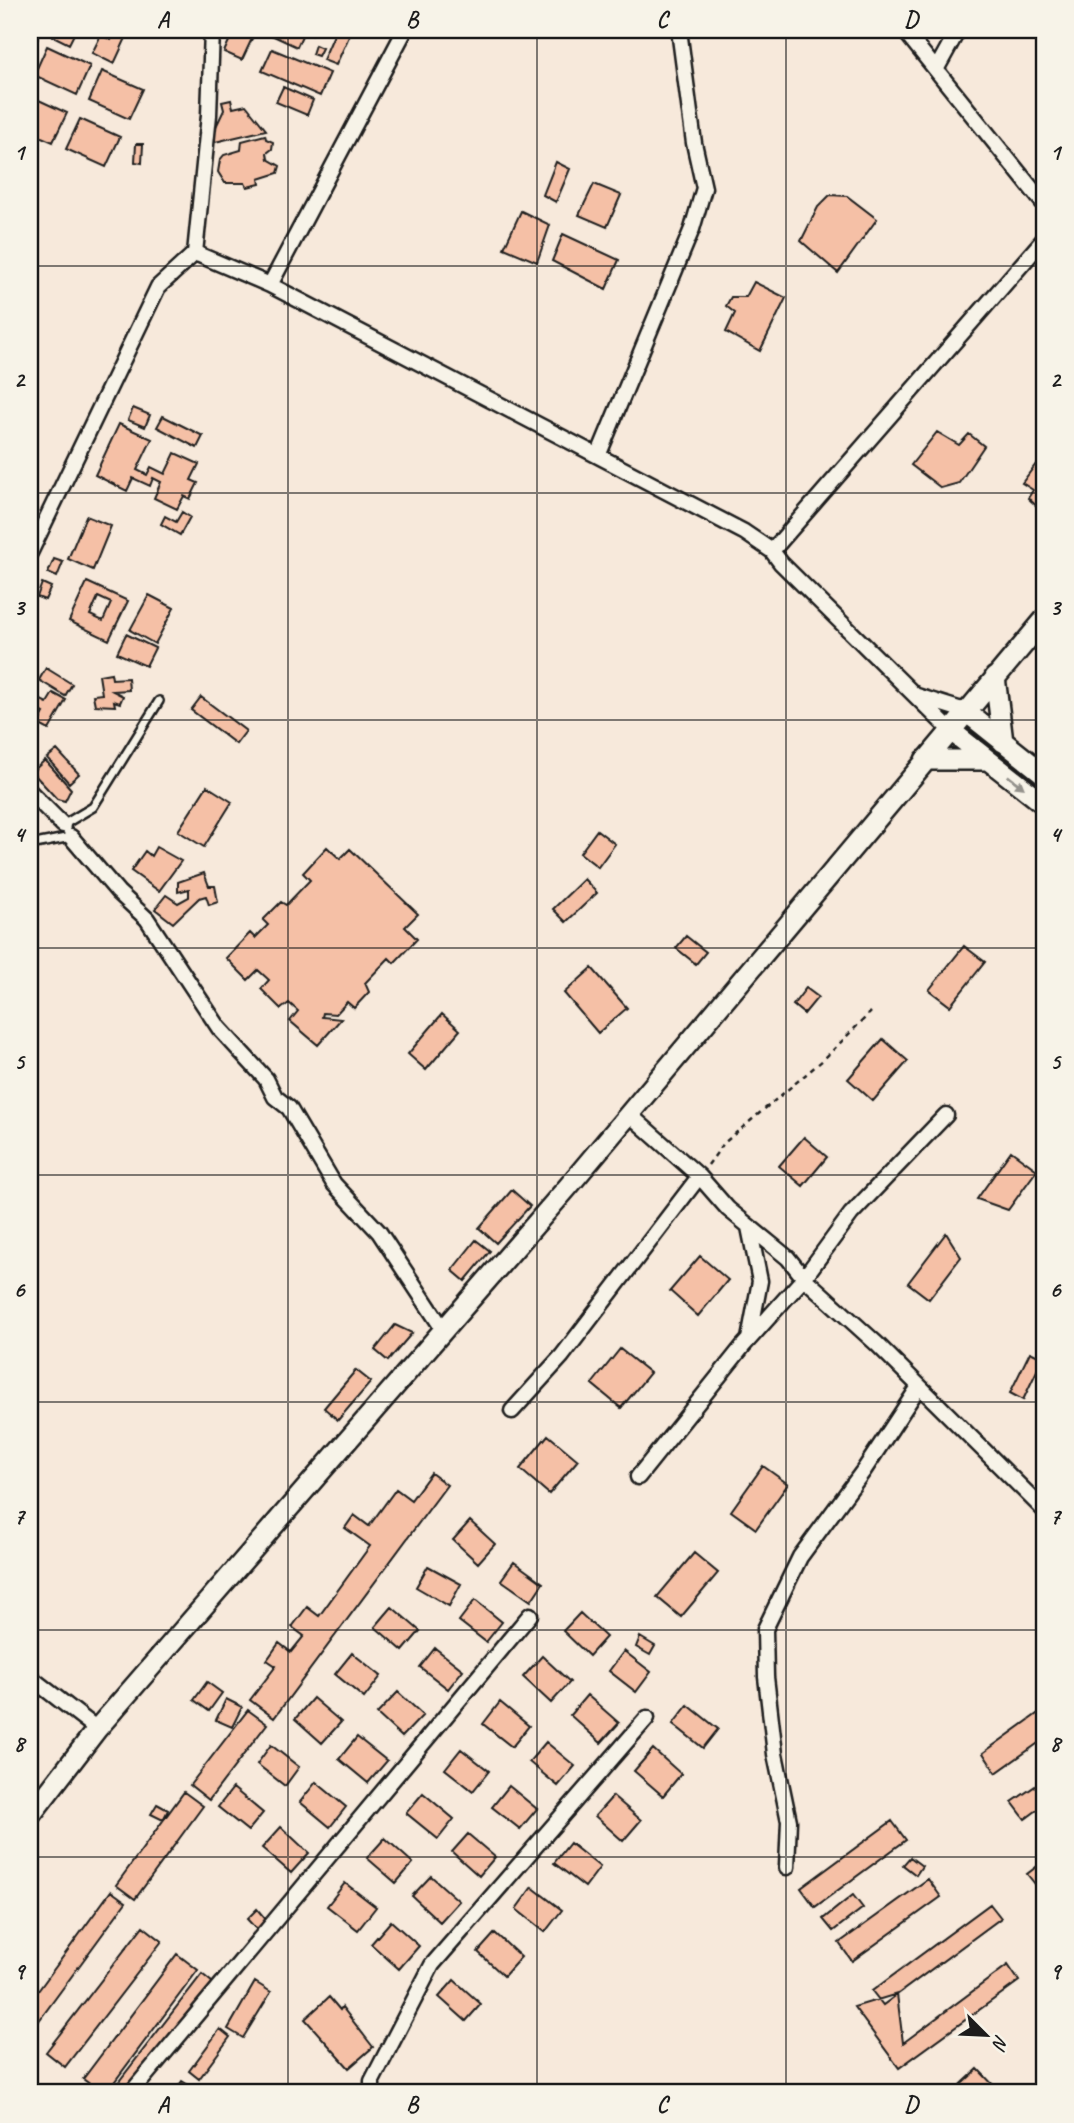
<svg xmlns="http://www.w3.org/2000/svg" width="1074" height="2123" viewBox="0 0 1074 2123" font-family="Caveat,sans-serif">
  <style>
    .building { fill: #f5c0a6; stroke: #1c1c1c; stroke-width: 2; fill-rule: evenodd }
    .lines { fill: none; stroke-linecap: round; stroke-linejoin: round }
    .lane-casing { stroke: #1c1c1c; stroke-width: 12 }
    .street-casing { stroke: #1c1c1c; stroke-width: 19 }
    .secondary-casing { stroke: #1c1c1c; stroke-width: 24 }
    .path { stroke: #1c1c1c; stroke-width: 2.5; stroke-dasharray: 5 5; stroke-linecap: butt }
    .lane { stroke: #f7f3e8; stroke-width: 7 }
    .street { stroke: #f7f3e8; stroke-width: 14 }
    .secondary { stroke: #f7f3e8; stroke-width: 19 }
    .oneway { fill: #94928c }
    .grid { fill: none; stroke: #1c1c1c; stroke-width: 2; stroke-opacity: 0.55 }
    .neatline { fill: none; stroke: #1c1c1c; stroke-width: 2.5 }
    .grid-label { font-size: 23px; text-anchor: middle; font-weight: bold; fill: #1c1c1c }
  </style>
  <rect width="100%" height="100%" fill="#f7e9db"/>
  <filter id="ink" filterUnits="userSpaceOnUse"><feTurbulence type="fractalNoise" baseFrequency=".0143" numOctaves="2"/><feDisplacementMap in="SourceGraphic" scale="14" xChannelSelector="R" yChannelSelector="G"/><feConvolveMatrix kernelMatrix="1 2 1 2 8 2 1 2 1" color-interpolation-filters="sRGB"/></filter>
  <g filter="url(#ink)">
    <path class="building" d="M46 30H76L69 44 45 32Z
      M234 30H256L242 60 224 52Z
      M269 30H314L312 35 304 31 297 47 267 33Z
      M336 30H352L336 65 323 60Z
      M115 32 126 38 114 64 92 53 101 35 111 40Z
      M30 34 38 38 30 57Z
      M315 45 322 48 318 56 312 54Z
      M47 46 90 66 77 95 34 75Z
      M272 49 330 73 320 96 262 71Z
      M102 71 143 89 129 119 89 101Z
      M283 87 313 100 307 115 276 102Z
      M30 96 67 113 53 142 30 132Z
      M231 100 233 108 246 105 266 130 215 142 213 133 224 110 222 102Z
      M80 119 120 137 106 167 66 149Z
      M265 135 266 139 273 142 272 149 267 153 268 159 280 166 278 173 259 179 260 184 247 187 245 183H225L218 172 220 160 224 155 241 150 242 141Z
      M136 144H143L142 163 135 162Z
      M556 162 570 169 556 202 543 195Z
      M594 184 621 195 607 227 579 215Z
      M830 195 847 196 877 219 838 273 801 241 818 207Z
      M521 211 550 225 537 262 504 248Z
      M563 234 619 260 606 289 552 261Z
      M754 282 786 298 760 351 726 332 735 313 726 306 731 297H746Z
      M133 408 150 415 145 427 128 420Z
      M163 416 203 436 197 448 157 427Z
      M119 424 152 439 137 470 147 475 151 467 165 474 175 453 199 464 191 480 198 483 190 499 184 496 177 509 154 498 161 482 153 478 150 486 133 478 127 491 95 475Z
      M937 432 959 445 969 434 984 446 959 483 941 488 911 465Z
      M1036 464 1044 469V513L1028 498 1033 490 1022 483Z
      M182 512 190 517 180 535 161 524 165 516 176 522Z
      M86 516 111 526 93 570 68 559Z
      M54 559 63 562 57 577 48 573Z
      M87 582 128 601 109 640 69 621ZM98 597 111 603 103 621 90 615Z
      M42 583 51 587 45 600 37 597Z
      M149 595 174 608 155 644 130 630Z
      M126 634 155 648 146 666 117 653Z
      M46 668 72 684 65 696 39 680Z
      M111 673 112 679 128 678 129 690 113 691 123 696 120 703 114 701 115 706 95 705 93 695 102 694 99 675Z
      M53 693 66 700 49 730 38 724 44 713 30 706V697L31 695 47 703Z
      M201 697 246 731 236 744 191 710Z
      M57 750 79 774 69 783 47 758Z
      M45 760 71 789 65 801 57 799 32 772Z
      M207 786 232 802 204 847 178 831Z
      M597 830 615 844 598 867 580 853Z
      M156 847 181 861 159 891 131 871 145 851 151 856Z
      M327 847 340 859 350 849 418 914 405 927 417 939 394 963 389 958 365 983 369 992 354 1008 347 1002 336 1014 323 1013 322 1017 341 1019 318 1045 290 1021 298 1011 289 1003 281 1009 261 989 269 980 258 970 248 980 226 958 250 933 255 938 268 925 263 920 281 902 286 905 310 880 303 873Z
      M204 873 209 886H215L218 902 209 905 206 896 199 898 173 923 155 909 166 895 178 903 189 897V889L178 892V882Z
      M584 879 597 893 566 922 553 909Z
      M686 936 706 952 696 964 676 948Z
      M964 946 985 962 950 1006 929 990Z
      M592 968 627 1008 598 1033 564 993Z
      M806 988 818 997 804 1014 793 1005Z
      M442 1014 460 1030 426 1070 408 1054Z
      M883 1039 908 1061 873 1101 848 1079Z
      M804 1137 827 1157 803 1186 779 1166Z
      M1011 1151 1037 1170 1008 1210 977 1199Z
      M512 1190 530 1206 496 1243 479 1228Z
      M946 1233 961 1257 929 1299 908 1283Z
      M476 1240 490 1251 465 1281 452 1270Z
      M700 1256 728 1280 698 1316 670 1291Z
      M395 1325 412 1333 388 1361 375 1350Z
      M620 1349 650 1373 621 1408 592 1384Z
      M1030 1352 1043 1358 1023 1400 1010 1393Z
      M356 1370 371 1382 338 1420 324 1408Z
      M548 1435 578 1460 549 1494 520 1469Z
      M763 1466 788 1484 756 1529 731 1511Z
      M431 1473 447 1485 274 1718 250 1700 276 1666 267 1660 279 1643 291 1652 304 1636 292 1627 307 1607 319 1616 370 1546 345 1528 354 1515 369 1526 396 1489 411 1500Z
      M470 1521 495 1544 478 1563 453 1540Z
      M694 1553 718 1573 681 1617 657 1597Z
      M514 1562 543 1583 531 1601 501 1580Z
      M428 1566 461 1584 449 1606 416 1587Z
      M475 1600 502 1622 486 1642 459 1621Z
      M392 1607 420 1631 403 1651 375 1627Z
      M580 1613 606 1637 589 1656 563 1631Z
      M640 1637 655 1646 650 1655 636 1647Z
      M435 1648 463 1670 448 1689 420 1667Z
      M624 1651 651 1672 636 1692 609 1671Z
      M352 1653 381 1676 364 1698 335 1674Z
      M542 1656 570 1682 551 1703 523 1677Z
      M207 1682 222 1693 209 1711 194 1700Z
      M398 1692 423 1715 402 1737 377 1714Z
      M587 1695 619 1723 601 1743 570 1715Z
      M313 1698 341 1722 322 1743 295 1719Z
      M226 1699 242 1707 232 1727 216 1720Z
      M500 1702 529 1726 512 1747 483 1724Z
      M688 1705 718 1729 703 1748 673 1724Z
      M1044 1709V1739L996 1773 983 1753Z
      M248 1710 267 1724 209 1800 190 1785Z
      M357 1737 387 1761 368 1783 339 1759Z
      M546 1742 575 1766 558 1786 529 1762Z
      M271 1745 299 1767 285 1786 257 1764Z
      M461 1749 489 1771 473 1791 445 1769Z
      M653 1749 681 1774 663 1796 634 1771Z
      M1044 1780V1805L1025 1819 1012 1802Z
      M316 1782 346 1807 330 1827 300 1802Z
      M509 1786 537 1809 520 1829 492 1807Z
      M233 1788 263 1813 248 1831 218 1807Z
      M184 1792 203 1806 135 1899 116 1885Z
      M423 1793 454 1819 438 1839 406 1813Z
      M613 1796 641 1820 623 1841 595 1816Z
      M157 1804 168 1810 163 1820 151 1814Z
      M892 1821 906 1840 815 1907 801 1888Z
      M281 1827 309 1853 291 1873 262 1848Z
      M468 1834 495 1857 479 1876 452 1852Z
      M385 1838 413 1863 396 1883 367 1858Z
      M570 1843 600 1867 585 1887 554 1863Z
      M910 1857 922 1866 916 1875 903 1865Z
      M1044 1861V1886L1039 1889 1027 1874Z
      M431 1876 459 1901 440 1922 412 1896Z
      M928 1879 941 1897 852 1961 839 1943Z
      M345 1883 376 1907 358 1930 327 1906Z
      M532 1887 562 1910 545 1932 516 1909Z
      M111 1891 126 1902 30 2033V2002Z
      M853 1895 863 1908 833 1931 823 1919Z
      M990 1904 1001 1918 883 2005 872 1991Z
      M257 1909 268 1922 258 1931 247 1919Z
      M391 1921 419 1946 399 1969 371 1944Z
      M143 1926 162 1941 65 2067 46 2052Z
      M495 1933 521 1957 504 1976 478 1952Z
      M177 1954 198 1970 106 2093H102L83 2079Z
      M1008 1965 1019 1981 899 2068 854 2007 897 1994 903 2043Z
      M202 1974 213 1983 128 2093H110Z
      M454 1980 481 2004 466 2021 439 1997Z
      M255 1982 271 1992 243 2038 228 2029Z
      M329 1997 340 2010 342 2007 373 2047 349 2068 305 2019Z
      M220 2029 230 2037 199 2079 189 2071Z
      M978 2069 1000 2092 952 2093Z
      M182 2081 198 2091 196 2093H174Z"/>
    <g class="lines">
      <defs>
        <path id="lane" d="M30 845 71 837 63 825 93 807 159 701"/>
        <path id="street" d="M904 30 1044 204
          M937 68 958 30
          M195 253 209 115 212 30
          M270 285 405 30
          M598 456 692 229 704 188 694 143 679 30
          M772 551 1044 239
          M30 553 158 287 195 253 270 285 744 532 772 551 781 563 950 730
          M917 696 965 711
          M30 792 63 825
          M71 837 118 892 147 919 219 1028 266 1079 275 1097 289 1108 334 1184 379 1232 443 1329
          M629 1114 700 1177 728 1209 788 1258 804 1278 877 1344 1044 1510
          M749 1339 760 1281 749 1227
          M512 1411 562 1356 698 1178
          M638 1477 743 1346 804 1278 851 1214 946 1115
          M30 1677 97 1729
          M787 1867 789 1821 775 1754 766 1677 765 1629 800 1557 864 1470 918 1388
          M131 2093 530 1615
          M372 2093V2081L432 1965 647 1718"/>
        <path id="secondary" d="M995 677 1003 742
          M965 711 1044 774
          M950 730 1044 804
          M925 760H988
          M30 1816 97 1729 567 1188 1044 620"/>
      </defs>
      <use href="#lane" class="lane-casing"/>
      <use href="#street" class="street-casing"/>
      <use href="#secondary" class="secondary-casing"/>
      <path class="path" d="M708 1165 724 1143 823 1060 871 1012"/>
      <use href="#lane" class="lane"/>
      <use href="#street" class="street"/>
      <use href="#secondary" class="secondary"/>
    </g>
    <defs><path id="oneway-solid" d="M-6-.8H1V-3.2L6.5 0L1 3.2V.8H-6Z" transform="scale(1.75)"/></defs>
    <use class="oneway" href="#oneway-solid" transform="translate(1016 782) rotate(38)"/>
  </g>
  <path class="grid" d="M288 30V2093M537 30V2093M786 30V2093M30 266H1044M30 493H1044M30 720H1044M30 948H1044M30 1175H1044M30 1402H1044M30 1630H1044M30 1857H1044"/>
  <rect width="1074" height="2123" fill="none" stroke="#f7f3e8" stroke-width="77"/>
  <g transform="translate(986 2035) rotate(114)" stroke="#f7f3e8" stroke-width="5" paint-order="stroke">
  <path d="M0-5L12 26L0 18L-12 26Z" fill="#1c1c1c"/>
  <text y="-10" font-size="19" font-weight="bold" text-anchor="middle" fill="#1c1c1c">N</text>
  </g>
  <rect x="38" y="38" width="998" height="2046" class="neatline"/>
  <g class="grid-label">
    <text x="163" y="27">A</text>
    <text x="412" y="27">B</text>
    <text x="662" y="27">C</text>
    <text x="911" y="27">D</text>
    <text x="19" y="160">1</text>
    <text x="1055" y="160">1</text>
    <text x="19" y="387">2</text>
    <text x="1055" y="387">2</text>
    <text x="19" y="615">3</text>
    <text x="1055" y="615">3</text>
    <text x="19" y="842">4</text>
    <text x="1055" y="842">4</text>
    <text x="19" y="1069">5</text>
    <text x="1055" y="1069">5</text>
    <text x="19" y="1297">6</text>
    <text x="1055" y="1297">6</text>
    <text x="19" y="1524">7</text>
    <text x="1055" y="1524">7</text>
    <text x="19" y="1751">8</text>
    <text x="1055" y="1751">8</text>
    <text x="19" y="1979">9</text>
    <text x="1055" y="1979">9</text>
    <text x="163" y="2112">A</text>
    <text x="412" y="2112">B</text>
    <text x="662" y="2112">C</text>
    <text x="911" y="2112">D</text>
  </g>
</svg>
